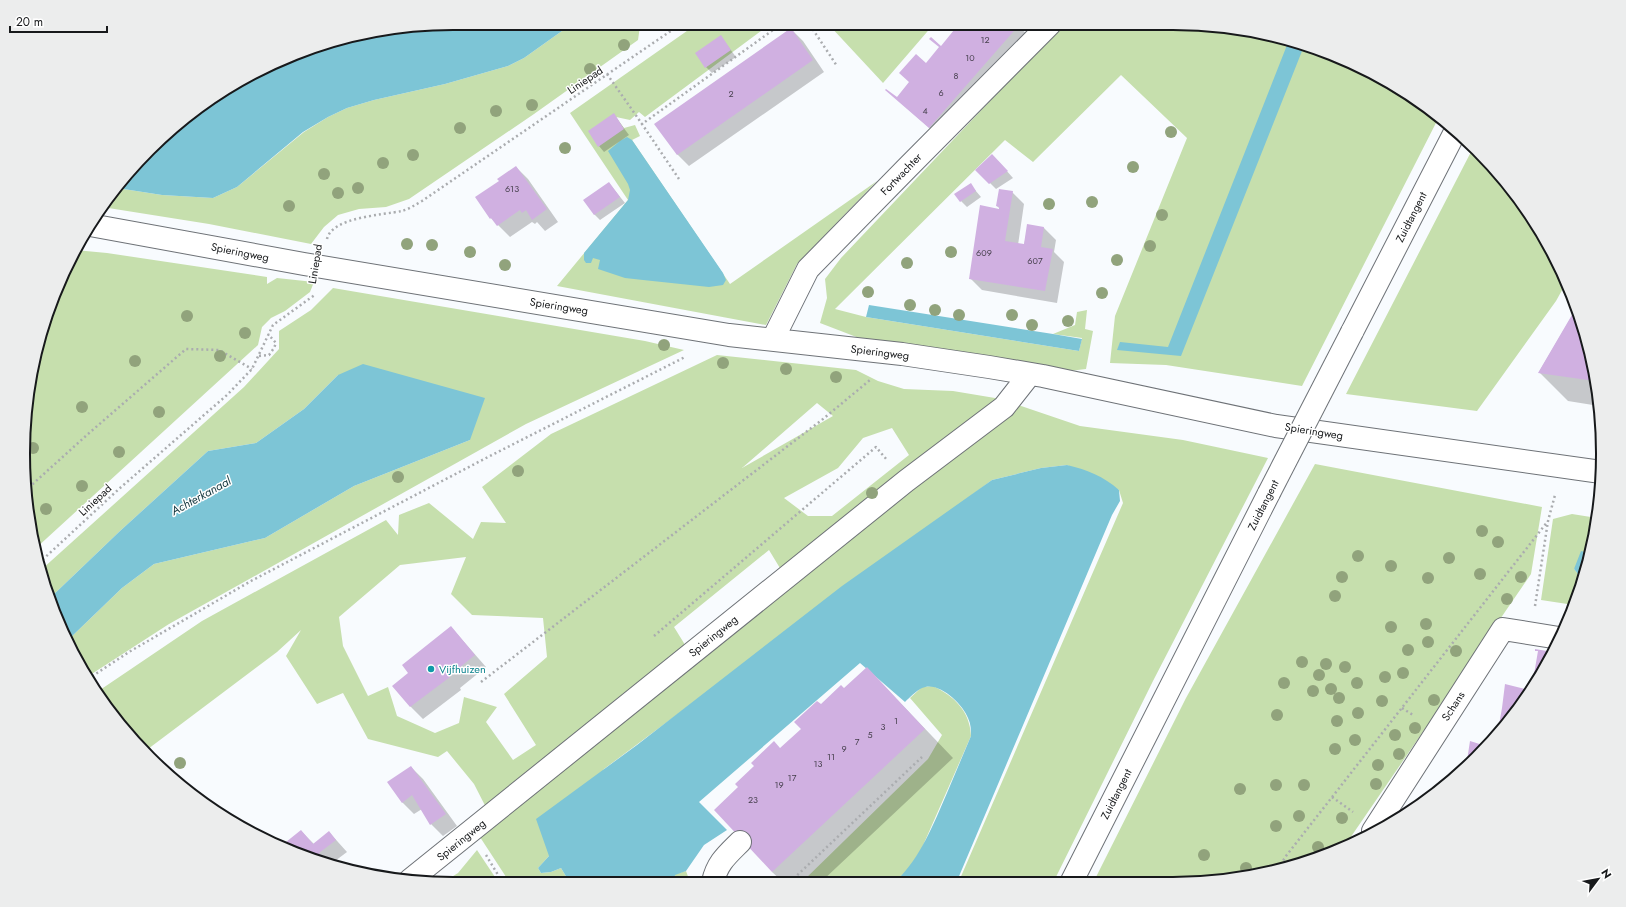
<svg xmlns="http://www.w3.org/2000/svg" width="1626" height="907" viewBox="0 0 1626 907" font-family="Jost,sans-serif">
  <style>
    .green { fill: #c6dfad; fill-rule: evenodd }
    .water { fill: #7dc5d6 }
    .shadow { fill: #0003 }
    .building { fill: #d0b0e1 }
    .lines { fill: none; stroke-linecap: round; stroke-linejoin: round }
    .minor-casing { stroke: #6e7277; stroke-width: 24 }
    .path { stroke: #aaacaf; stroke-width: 2.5; stroke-dasharray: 2 3; stroke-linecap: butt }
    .minor { stroke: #fff; stroke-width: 22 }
    .minor-bridge-casing { stroke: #6e7277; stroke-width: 24; stroke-linecap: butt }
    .minor-bridge { stroke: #fff; stroke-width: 22 }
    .tree { fill: #91a37c }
    .culture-dot { fill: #0f9aa8; stroke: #fff; stroke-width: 1.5 }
    .labels { text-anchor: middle; stroke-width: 3; stroke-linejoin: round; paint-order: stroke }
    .number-label { font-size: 9px; fill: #453f4c }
    .street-label { font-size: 11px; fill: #17191b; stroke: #fff }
    .culture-label { font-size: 11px; fill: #0d838f; stroke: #fff; text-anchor: start }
    .water-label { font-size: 12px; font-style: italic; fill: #153940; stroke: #fff }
    .rim { fill: none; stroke: #17191b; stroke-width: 2 }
  </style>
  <rect width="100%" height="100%" fill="#f8fbfe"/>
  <path class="green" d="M1063 24H1200L1284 38 1388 81 1439 117 1302 386 1166 365 1110 363 1115 316 1187 138 1121 75 1033 162 1005 140 835 309 866 317 1079 351 1082 338 1053 334 1075 325 1077 312 1087 310 1085 329 1093 331 1086 369 1069 371 872 343 820 323 827 298 825 279 841 258Z
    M769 25 645 117 639 112 630 120 616 117 624 128 635 125 640 136 632 140 730 284 877 181 797 264 766 325 557 286 628 200 570 113 694 26Z
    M829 25H933L883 83Z
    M569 26H640L638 40 534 114 409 199 386 207 359 209 338 215 324 227 311 244 209 224 102 207 117 188 162 195 213 198 237 187 304 132 328 117 347 108 374 100 445 84 508 66 524 58Z
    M1473 148 1514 192 1559 263 1566 283 1556 301 1477 411 1346 394Z
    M75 250 107 253 267 277V284L277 278 314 282 310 292 285 311 271 318 262 327 258 345 35 549 31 538 24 481 27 398 38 342 67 263Z
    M333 288 645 341 684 350 526 424 169 624 87 677 81 669 67 641 122 588 154 564 265 538 354 486 470 440 338 375 304 409 256 443 208 451 120 531 50 598 41 570 244 387 279 349V331L311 310Z
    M717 355 856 370 878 381 904 389 953 391 1001 399 1080 426 1183 440 1268 458 1153 681 1054 881H959L1123 503 1119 490 1067 465 1041 468 992 480 604 769 549 856 538 868 541 873 551 872 561 868 570 883H510L478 834 495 825 474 784 447 751 438 757 368 739 343 693 317 704 286 656 301 630 277 652 144 752 130 737 97 692 202 621 386 520 398 535 399 515 429 503 473 539 481 522 506 523 482 487 551 434ZM817 403 833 416 742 468ZM892 428 909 455 832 516H808L784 498 838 468 863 438ZM769 550 789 583 695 661 674 627ZM466 557 451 594 472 615 543 618 547 657 504 694 536 745 513 760 486 722 497 707 464 697 459 723 435 733 397 716 388 687 368 696 343 646 339 617 400 565Z
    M1315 464 1542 507 1531 574 1346 844 1311 861 1228 880 1094 881 1186 698Z
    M1572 514 1597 518 1589 553 1574 569 1583 580 1580 592 1574 605 1541 600 1553 519Z
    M933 686C954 696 970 711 971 736L921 850 907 871 895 881 802 882 928 759 942 735 910 698 922 687Z
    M477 850 499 883H442L458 873Z
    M686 871 690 882H674L675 874Z"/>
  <path class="water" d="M569 26 524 58 508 66 445 84 374 100 347 108 328 117 303 132 237 187 213 198 162 195 117 188 149 149 192 112 263 68 315 46 397 27Z
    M1289 40 1304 46 1181 356 1117 350 1120 342 1168 347Z
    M627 137 632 140 723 273 726 280 723 285 709 287 643 280 625 278 598 269 600 260 593 258 591 263H586L584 260V253L628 200 630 190 628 184 608 151 620 141Z
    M869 305 1053 334 1082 339 1079 351 866 317Z
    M363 364 485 398 470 440 354 486 265 538 154 564 122 588 67 641 56 618 50 598 120 531 208 451 256 443 304 409 338 375Z
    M1067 465C1088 470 1103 476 1119 490L1120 501 1112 515 957 881H896C921 857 933 825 947 793 955 774 963 755 971 736 971 730 971 724 968 718 963 704 938 680 922 688 916 691 910 697 905 702L860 663 699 802 727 830 704 845 686 871 675 875 674 882 570 883 561 868 551 872 541 873 538 868 549 856 536 819 637 745 842 586 992 480 1041 468Z
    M1581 551 1589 553 1583 580 1574 569Z"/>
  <path class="shadow" d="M949 25 956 30 960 25H1017L1030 37 942 139 892 95 897 98 955 31Z
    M791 29 803 41 824 72 689 166 677 154Z
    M721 37 736 57 712 73 706 67Z
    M614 115 629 135 604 152 599 146Z
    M998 161 1013 178 996 189 977 170Z
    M516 167 528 179 558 222 545 231 537 222 535 224 532 222 510 237 491 218 500 181Z
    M609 183 625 203 600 220 594 214Z
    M970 184 981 197 967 207 961 201Z
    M1012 192 1024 204 1018 245H1024L1028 225 1044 228 1056 240 1054 252 1064 262 1057 303 982 290 970 278 1001 210 997 206Z
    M1576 309 1588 342 1599 406 1568 401 1539 372Z
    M451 627 486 667 460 688 461 690 423 719 411 707 394 686 410 673Z
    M867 668 953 758 821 882H783L772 872 781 749 802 729 821 705 844 690Z
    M411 767 423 779 457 826 443 836 431 824 422 809 414 814 402 802Z
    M301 831 314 844 329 832 347 852 331 864 315 861 282 846Z"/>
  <path class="building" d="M948 25H952L956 28 959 25H1019L929 128 885 90 886 89 897 97 909 82 899 73 916 54 926 63 939 47 929 39 931 37 941 46 954 30Z
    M791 28 813 60 677 155 654 124Z
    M721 35 731 50 705 68 695 53Z
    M614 113 624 129 598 147 588 131Z
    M992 154 1008 171 989 184 975 170Z
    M516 166 547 209 532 220 526 210 522 213 520 210 497 226 491 218 490 219 475 197 499 181 497 179Z
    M609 182 620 197 594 215 583 200Z
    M971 183 976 191 960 202 954 194Z
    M999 189 1013 191 1005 241 1024 244 1027 224 1044 227 1041 247 1053 249 1045 291 969 279 980 205 999 209V207L996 206Z
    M1576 308 1588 342 1595 381 1538 373Z
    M451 626 475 655 449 676 450 677 410 707 392 686 408 673 402 665Z
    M1535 649 1553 652 1545 669 1532 686 1538 651H1535Z
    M867 667 925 729 772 872 714 810 738 787 735 784 754 766 751 763 774 741 780 748 801 729 794 722 817 701 821 704 841 685 844 688Z
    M1505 684 1529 690 1498 730 1502 708Z
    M1470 741 1486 746 1477 758 1466 767Z
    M411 766 446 814 430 825 412 795 402 803 387 782Z
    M301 830 313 844 329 831 336 840 319 853 328 864 315 861 281 846Z"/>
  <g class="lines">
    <defs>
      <path id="minor" d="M90 225 304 264 729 335 902 354 989 367 1043 376 1276 426 1601 472
        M1352 332 1456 130
        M773 339 808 269 907 168 1050 24
        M1373 831 1503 629 1559 638
        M410 880 906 481 1004 407 1030 374
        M1072 881 1269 493
        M713 882C717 863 727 855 740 842"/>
    </defs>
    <use href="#minor" class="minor-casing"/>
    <path class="path" d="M810 25 837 66
      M669 26 672 30
      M607 74 642 124
      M679 179 642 124 780 25
      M327 239C332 217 383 215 402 211 409 209 415 205 422 201L678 26
      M259 356 269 355 274 348 276 343 268 334
      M25 491 88 434 186 349 219 350 252 369
      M39 563 120 488 227 395 252 369 273 325 316 294
      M1535 606 1548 521 1555 495
      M654 636 876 447 887 460
      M88 679 129 652 251 581 488 457 685 357
      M481 682 823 419 870 380
      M1402 708 1413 715
      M1332 797 1353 812
      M486 855 503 883
      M1278 869 1286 856 1548 521
      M790 882 922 757"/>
    <use href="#minor" class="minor"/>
    <defs>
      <path id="minor-bridge" d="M1269 493 1352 332"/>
    </defs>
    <use href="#minor-bridge" class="minor-bridge-casing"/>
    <use href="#minor-bridge" class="minor-bridge"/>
  </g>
  <g class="tree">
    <circle cx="624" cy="45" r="6"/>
    <circle cx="590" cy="69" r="6"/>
    <circle cx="532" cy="105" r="6"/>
    <circle cx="496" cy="111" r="6"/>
    <circle cx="460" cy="128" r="6"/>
    <circle cx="1171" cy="132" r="6"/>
    <circle cx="565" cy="148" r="6"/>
    <circle cx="413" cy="155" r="6"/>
    <circle cx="383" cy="163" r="6"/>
    <circle cx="1133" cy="167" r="6"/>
    <circle cx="324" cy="174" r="6"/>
    <circle cx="358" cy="188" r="6"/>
    <circle cx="338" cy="193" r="6"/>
    <circle cx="1092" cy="202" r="6"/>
    <circle cx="1049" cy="204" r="6"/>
    <circle cx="289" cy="206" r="6"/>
    <circle cx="1162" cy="215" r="6"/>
    <circle cx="407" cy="244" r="6"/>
    <circle cx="432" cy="245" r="6"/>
    <circle cx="1150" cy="246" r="6"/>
    <circle cx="470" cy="252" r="6"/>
    <circle cx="951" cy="252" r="6"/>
    <circle cx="1117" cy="260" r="6"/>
    <circle cx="907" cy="263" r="6"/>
    <circle cx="505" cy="265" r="6"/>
    <circle cx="868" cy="292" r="6"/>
    <circle cx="1102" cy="293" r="6"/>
    <circle cx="910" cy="305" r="6"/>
    <circle cx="935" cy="310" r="6"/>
    <circle cx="959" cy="315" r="6"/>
    <circle cx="1012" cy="315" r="6"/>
    <circle cx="187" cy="316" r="6"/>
    <circle cx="1068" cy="321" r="6"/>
    <circle cx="1032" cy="325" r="6"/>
    <circle cx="245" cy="333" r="6"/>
    <circle cx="664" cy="345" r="6"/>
    <circle cx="220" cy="356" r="6"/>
    <circle cx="135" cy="361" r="6"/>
    <circle cx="723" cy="363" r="6"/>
    <circle cx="786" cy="369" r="6"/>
    <circle cx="836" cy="377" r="6"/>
    <circle cx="82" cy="407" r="6"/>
    <circle cx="159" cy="412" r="6"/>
    <circle cx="33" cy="448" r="6"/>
    <circle cx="119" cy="452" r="6"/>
    <circle cx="518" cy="471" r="6"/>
    <circle cx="398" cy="477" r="6"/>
    <circle cx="82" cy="486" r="6"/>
    <circle cx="872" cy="493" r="6"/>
    <circle cx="46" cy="509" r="6"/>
    <circle cx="1482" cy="531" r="6"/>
    <circle cx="1498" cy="542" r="6"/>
    <circle cx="1358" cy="556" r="6"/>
    <circle cx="1449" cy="558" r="6"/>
    <circle cx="1391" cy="566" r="6"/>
    <circle cx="1480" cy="574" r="6"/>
    <circle cx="1342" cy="577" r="6"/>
    <circle cx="1521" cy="577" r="6"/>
    <circle cx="1428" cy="578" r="6"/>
    <circle cx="1335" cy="596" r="6"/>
    <circle cx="1507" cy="599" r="6"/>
    <circle cx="1426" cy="624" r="6"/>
    <circle cx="1391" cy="627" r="6"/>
    <circle cx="1428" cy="642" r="6"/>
    <circle cx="1408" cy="650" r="6"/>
    <circle cx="1456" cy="651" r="6"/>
    <circle cx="1302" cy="662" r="6"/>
    <circle cx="1326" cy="664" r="6"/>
    <circle cx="1345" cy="667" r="6"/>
    <circle cx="1403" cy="673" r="6"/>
    <circle cx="1319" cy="675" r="6"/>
    <circle cx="1385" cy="677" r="6"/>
    <circle cx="1284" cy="683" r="6"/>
    <circle cx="1357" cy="683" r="6"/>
    <circle cx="1331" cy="689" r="6"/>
    <circle cx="1313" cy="691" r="6"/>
    <circle cx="1339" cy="698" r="6"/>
    <circle cx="1434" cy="700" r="6"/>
    <circle cx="1382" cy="701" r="6"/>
    <circle cx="1358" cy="713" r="6"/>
    <circle cx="1277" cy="715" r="6"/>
    <circle cx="1337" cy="721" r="6"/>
    <circle cx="1415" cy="728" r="6"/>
    <circle cx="1395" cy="735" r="6"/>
    <circle cx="1355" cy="740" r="6"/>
    <circle cx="1335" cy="749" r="6"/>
    <circle cx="1399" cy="754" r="6"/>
    <circle cx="180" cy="763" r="6"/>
    <circle cx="1378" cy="765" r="6"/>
    <circle cx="1376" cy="784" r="6"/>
    <circle cx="1276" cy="785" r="6"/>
    <circle cx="1304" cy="785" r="6"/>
    <circle cx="1240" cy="789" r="6"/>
    <circle cx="1299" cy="816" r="6"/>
    <circle cx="1342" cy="818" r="6"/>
    <circle cx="1276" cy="826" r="6"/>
    <circle cx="1318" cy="847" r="6"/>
    <circle cx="1204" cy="855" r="6"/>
    <circle cx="1246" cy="868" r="6"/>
  </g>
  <circle class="culture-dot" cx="431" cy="669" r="4"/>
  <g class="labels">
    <g class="number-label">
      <text x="985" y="43">12</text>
      <text x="970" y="61">10</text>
      <text x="956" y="79">8</text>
      <text x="941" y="96">6</text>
      <text x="731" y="97">2</text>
      <text x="925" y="114">4</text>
      <text x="512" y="192">613</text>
      <text x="984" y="256">609</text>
      <text x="1035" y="264">607</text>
      <text x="896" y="724">1</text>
      <text x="883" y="730">3</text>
      <text x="870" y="738">5</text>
      <text x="857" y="745">7</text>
      <text x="844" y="752">9</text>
      <text x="831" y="760">11</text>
      <text x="818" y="767">13</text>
      <text x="792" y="781">17</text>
      <text x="779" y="788">19</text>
      <text x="753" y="803">23</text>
    </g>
    <g class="street-label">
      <text transform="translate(585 80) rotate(-34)" y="4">Liniepad</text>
      <text transform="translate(901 174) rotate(-46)" y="4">Fortwachter</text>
      <text transform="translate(1411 217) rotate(-63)" y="4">Zuidtangent</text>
      <text transform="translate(240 252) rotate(11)" y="4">Spieringweg</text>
      <text transform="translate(315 264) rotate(-81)" y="4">Liniepad</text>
      <text transform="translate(559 306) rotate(9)" y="4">Spieringweg</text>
      <text transform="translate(880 352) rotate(7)" y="4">Spieringweg</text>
      <text transform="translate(1314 431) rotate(9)" y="4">Spieringweg</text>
      <text transform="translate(95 500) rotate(-43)" y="4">Liniepad</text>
      <text transform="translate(1263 505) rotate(-63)" y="4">Zuidtangent</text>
      <text transform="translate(713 636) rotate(-39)" y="4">Spieringweg</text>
      <text transform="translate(1453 706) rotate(-57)" y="4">Schans</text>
      <text transform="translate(1116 794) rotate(-63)" y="4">Zuidtangent</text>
      <text transform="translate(461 840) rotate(-39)" y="4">Spieringweg</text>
    </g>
    <g class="culture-label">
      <text x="439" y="673">Vijfhuizen</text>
    </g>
    <g class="water-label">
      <text transform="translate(201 496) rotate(-29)" y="4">Achterkanaal</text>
    </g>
  </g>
  <path d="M0 0H1626V907H0ZM453 30H1173A423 423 0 0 1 1596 453V454A423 423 0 0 1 1173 877H453A423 423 0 0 1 30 454V453A423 423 0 0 1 453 30Z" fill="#eceded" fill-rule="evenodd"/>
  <path class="rim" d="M453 30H1173A423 423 0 0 1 1596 453V454A423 423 0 0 1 1173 877H453A423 423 0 0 1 30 454V453A423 423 0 0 1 453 30Z"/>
  <g transform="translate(1598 879) rotate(58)" stroke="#ffffff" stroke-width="3" paint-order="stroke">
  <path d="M0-3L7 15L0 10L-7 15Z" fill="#17191b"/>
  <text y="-6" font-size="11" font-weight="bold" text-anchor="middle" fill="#17191b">N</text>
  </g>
  <path d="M10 26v6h97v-6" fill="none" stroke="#17191b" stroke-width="2"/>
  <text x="16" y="26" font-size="12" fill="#17191b" stroke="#ffffff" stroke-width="3" paint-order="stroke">20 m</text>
</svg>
